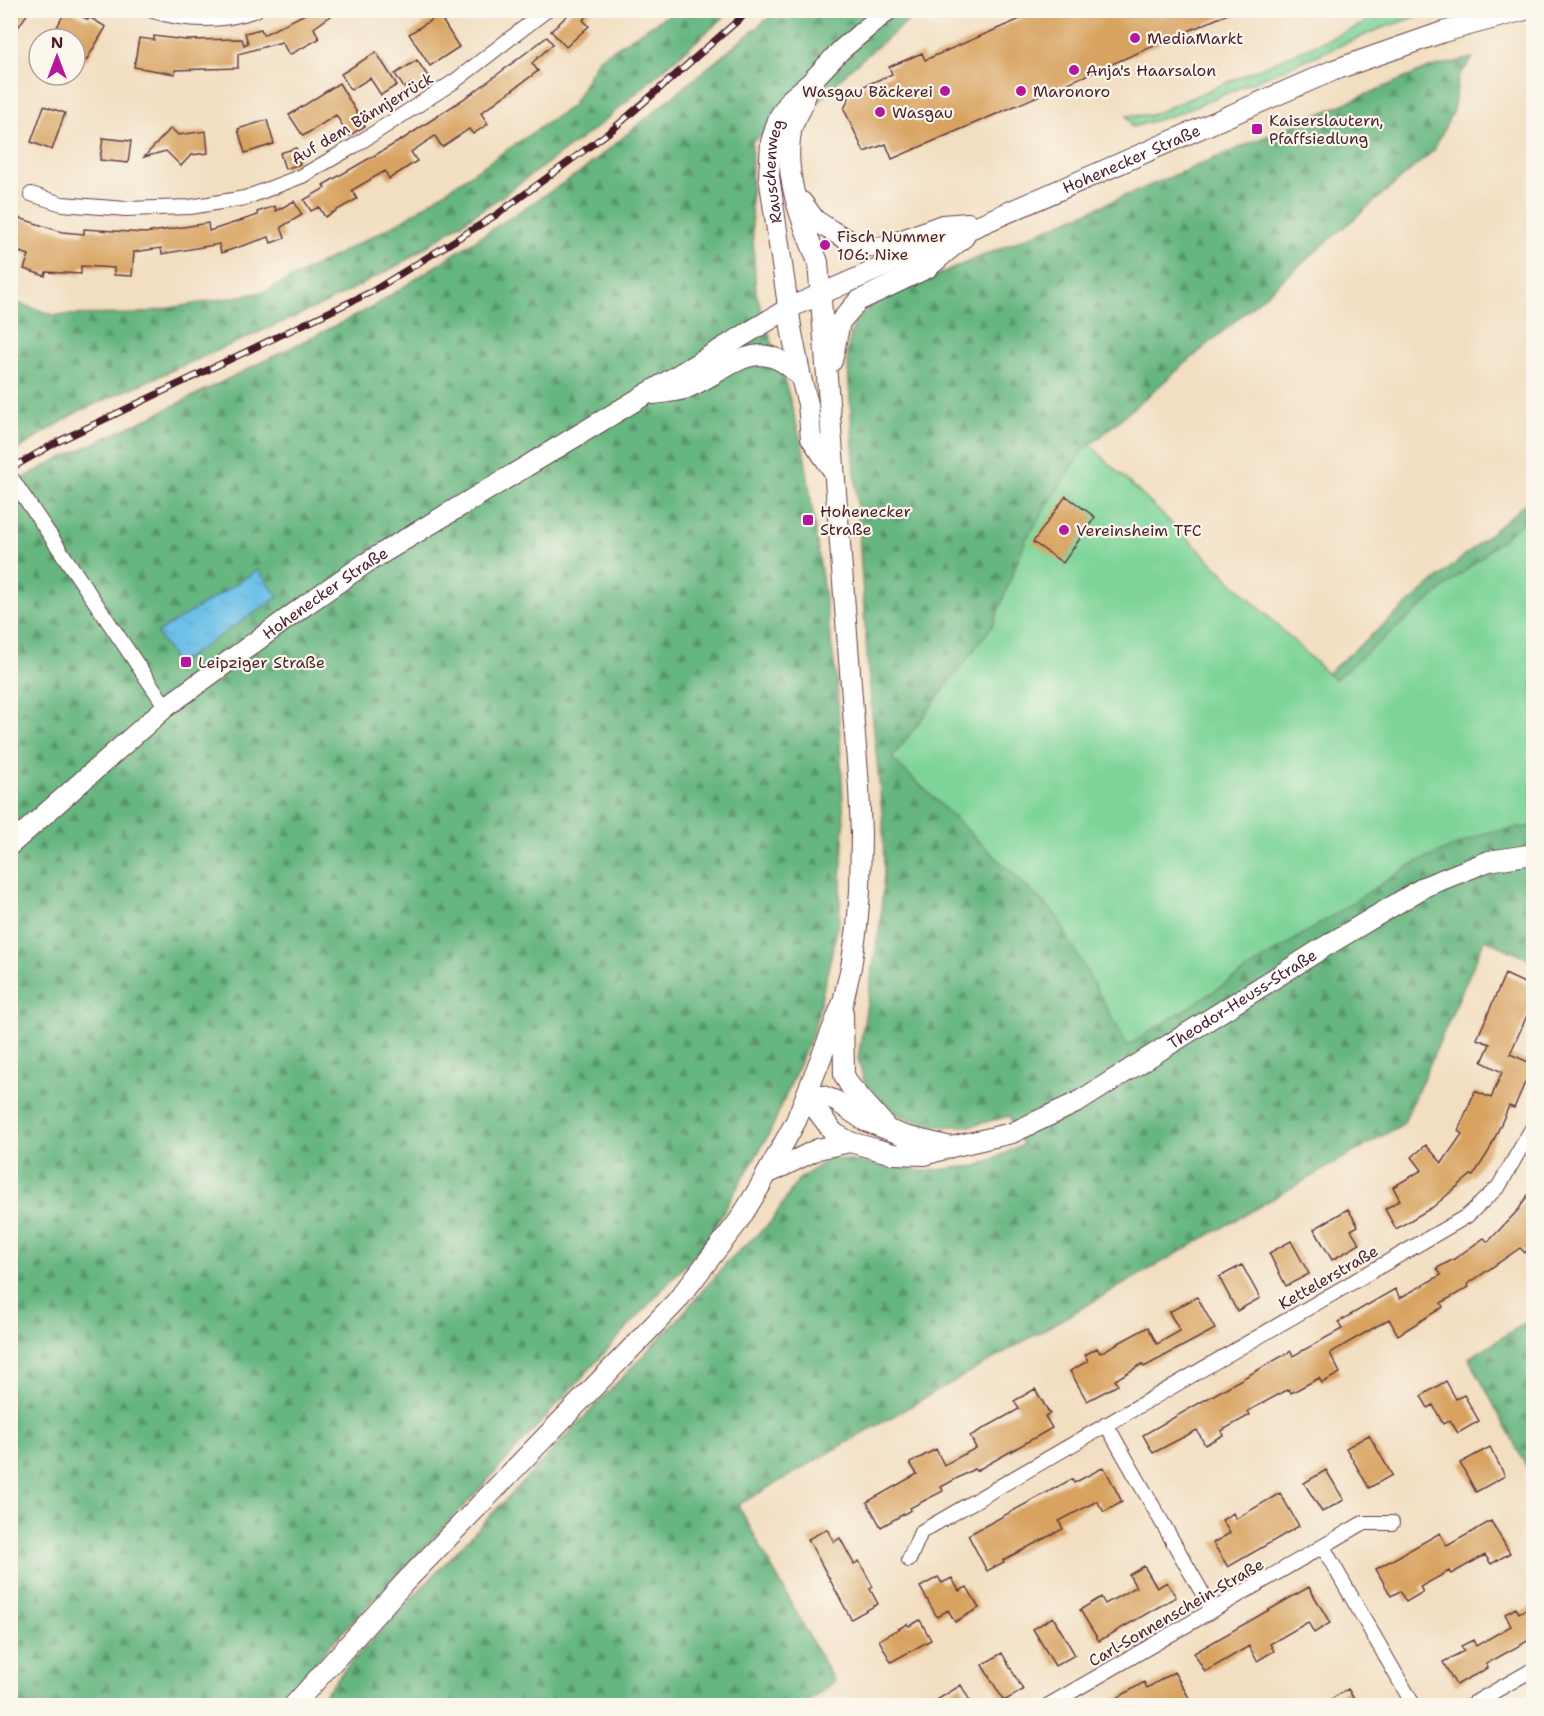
<svg xmlns="http://www.w3.org/2000/svg" width="1544" height="1716" viewBox="0 0 1544 1716" font-family="'Shantell Sans',sans-serif">
  <style>
    .grass { fill: url(#grass-dots); stroke: #647a62; stroke-width: 1.5 }
    .forest { fill: url(#forest-firs); stroke: #586a56; stroke-width: 1.5 }
    .park { fill: #7ed498; stroke: #647a62; stroke-width: 1.5 }
    .water { fill: url(#water-ripples); stroke: #5c708a; stroke-width: 1.5 }
    .building { fill: #d8a360 }
    .lines { fill: none; stroke-linecap: round; stroke-linejoin: round }
    .street-casing { stroke: #633c42; stroke-width: 16 }
    .secondary-casing { stroke: #633c42; stroke-width: 22 }
    .street { stroke: #fff; stroke-width: 14 }
    .secondary { stroke: #fff; stroke-width: 20 }
    .rail-casing { stroke: #4a1f2b; stroke-width: 7 }
    .rail { stroke: #fbf7ec; stroke-width: 4.5; stroke-dasharray: 14; stroke-linecap: butt }
    .poi-dot { fill: #b5179e; stroke: #fbf7ec; stroke-width: 2 }
    .labels { text-anchor: middle; stroke-width: 4.5; stroke-linejoin: round; paint-order: stroke }
    .poi-label { font-size: 16px; fill: #4a1f2b; stroke: #fbf7ec; text-anchor: start }
    .street-label { font-size: 16px; fill: #4a1f2b; stroke: #fbf7ec }
  </style>
  <defs>
    <pattern id="grass-dots" width="8" height="8" patternUnits="userSpaceOnUse" patternTransform="scale(1.5)"><rect width="8" height="8" fill="#7ed498"/><path d="M2 2h.1M6 6h.1" fill="none" stroke="#6eb683" stroke-width="1.8" stroke-linecap="round"/></pattern>
    <pattern id="forest-firs" width="22" height="20" patternUnits="userSpaceOnUse" patternTransform="scale(1.5)"><rect width="22" height="20" fill="#66b680"/><path d="M5 1l3.5 6h-7zM16 11l3.5 6h-7z" fill="#569369"/></pattern>
    <pattern id="water-ripples" width="26" height="14" patternUnits="userSpaceOnUse" patternTransform="scale(1.5)"><rect width="26" height="14" fill="#6dc1e9"/><path d="M2 4q2-2 4 0t4 0M15 11q2-2 4 0t4 0" fill="none" stroke="#60a5c8"/></pattern>
  </defs>
  <rect width="100%" height="100%" fill="#fbf7ec"/>
  <filter id="ink" filterUnits="userSpaceOnUse"><feTurbulence type="fractalNoise" baseFrequency=".0167" numOctaves="2"/><feDisplacementMap in="SourceGraphic" scale="12" xChannelSelector="R" yChannelSelector="G"/><feConvolveMatrix kernelMatrix="1 2 1 2 8 2 1 2 1" color-interpolation-filters="sRGB"/></filter>
  <filter id="wash" filterUnits="userSpaceOnUse"><feTurbulence type="fractalNoise" baseFrequency=".008" numOctaves="4" result="noise"/><feDisplacementMap in="SourceGraphic" scale="24" xChannelSelector="R" yChannelSelector="G"/><feGaussianBlur stdDeviation="1.35" result="paint"/><feColorMatrix in="noise" values="0 0 0 0 0 0 0 0 0 0 0 0 0 0 0 0 0 1.4 0 .05"/><feComposite in="paint" operator="in"/></filter>
  <g filter="url(#wash)">
    <rect width="100%" height="100%" fill="#f2dec1"/>
    <path class="grass" d="M1377 11H1435L1382 28 1174 115 1132 127 1127 116 1151 115 1361 25Z"/>
    <path class="forest" d="M674 11H731L597 127 498 199 400 264 328 302 77 412 11 454V301L54 315 135 314 265 292 400 222 572 106 598 59Z
      M777 11H920L850 69 813 108 752 141 751 205 756 293 785 382 804 452 837 683 844 823 839 921 814 1030 770 1132 704 1244 461 1509 331 1644 279 1705H11L10 486 45 466 157 414 371 308 582 171Z
      M1473 58 1459 76 1453 110 1434 150 1081 453 1026 539 993 625 892 758 1055 913 1345 658 1533 497V961L1485 939 1403 1124 738 1505 834 1682 804 1705 315 1706 350 1663 679 1318 728 1261 771 1222 798 1180 830 1158 925 1171 978 1166 1023 1145 1009 1116 971 1126H929L887 1110 866 1089 858 1059 880 924 884 874 883 822 868 670 847 352C853 319 856 316 885 297L1429 68Z
      M1533 1318V1479L1469 1358Z"/>
    <path class="park" d="M1089 444 1334 680 1533 514V826L1485 833 1413 864 1128 1046 1055 914 892 758 993 625 1026 539 1081 453Z"/>
    <path class="water" d="M258 570 278 597 177 664 157 633Z"/>
    <g id="blocks">
      <path class="building" d="M10 10H30L10 39Z
        M66 10H70L88 20 89 17 106 27 86 61 75 54V39L56 29Z
        M313 10H339L314 28 319 39 289 55 282 42 238 54V68L175 70V74L134 67 139 38 154 40V36L185 40 242 39 244 45 248 43 245 33 261 29 263 35Z
        M573 10H593L583 20 589 26 566 47 551 31Z
        M1041 10H1237L892 159 886 144 864 152 844 109 852 91 892 74 889 67 922 53 925 60Z
        M439 15 459 47 430 66 409 34Z
        M547 37 553 44 532 63 538 71 481 113 488 124 473 134 469 129 442 147 435 136 411 152 417 161 389 179 385 171 352 190 357 199 325 217 319 207 311 211 304 200 325 188 323 185 403 139 474 92Z
        M376 52 397 85 381 95 370 78 351 90 341 74Z
        M417 60 431 81 415 90 411 83 404 88 395 74Z
        M339 83 365 126 349 136 336 115 303 136 289 115Z
        M44 106 65 113 52 150 31 142Z
        M267 120 274 144 245 153 238 129Z
        M171 128 178 135 206 131 208 153 191 155 181 166 166 151 144 157Z
        M103 138 131 141 128 163 100 160Z
        M296 148 300 164 285 169 280 153Z
        M294 201 302 215 281 227 285 238 271 243 269 237 221 253 219 244 162 254 161 248 134 252 132 276 114 275V268L81 266V274L46 272 45 276 24 269 29 255 10 249V215L62 232 84 234V229L145 233 208 223 209 231 258 215 257 212 275 206 276 211Z
        M1066 496 1095 517 1063 563 1033 542Z
        M1505 974 1533 987V1002L1510 1054 1533 1064 1514 1108 1509 1106 1489 1151 1473 1176 1471 1175 1433 1207 1396 1229 1385 1209 1400 1200 1393 1187 1422 1170 1412 1157 1426 1145 1442 1163 1462 1134 1458 1131 1475 1091 1491 1098 1502 1072 1482 1062 1490 1044 1477 1039Z
        M1533 1187V1243L1525 1253 1520 1248 1468 1284 1469 1287 1441 1303 1443 1307 1398 1335 1389 1319 1330 1353 1340 1373 1322 1383 1319 1378 1291 1393 1289 1389 1248 1411 1250 1415 1221 1431 1223 1435 1205 1445 1197 1430 1153 1453 1143 1435 1291 1351 1293 1356 1342 1329 1338 1322 1395 1289 1400 1298 1441 1275 1437 1268 1454 1259 1484 1238 1488 1242 1519 1209Z
        M1348 1209 1358 1226 1351 1230 1360 1244 1332 1260 1314 1229Z
        M1291 1241 1309 1274 1286 1286 1269 1253Z
        M1242 1265 1260 1298 1237 1311 1219 1277Z
        M1197 1297 1215 1329 1144 1367 1142 1364 1115 1380 1118 1385 1087 1401 1070 1371 1088 1361 1085 1355 1097 1348 1100 1353 1148 1327 1157 1344 1180 1331 1169 1312Z
        M1446 1381 1456 1399 1464 1395 1479 1421 1458 1433 1450 1420 1443 1424 1433 1405 1428 1408 1421 1396Z
        M1035 1389 1050 1414 1045 1416 1052 1428 976 1471 974 1469 941 1487 943 1491 910 1508 911 1510 881 1527 867 1502 917 1474 910 1463 936 1449 944 1465 976 1448 970 1436 1019 1409 1014 1401Z
        M1369 1435 1392 1475 1369 1488 1346 1448Z
        M1490 1447 1505 1476 1476 1492 1460 1463Z
        M1104 1467 1122 1502 1104 1512 1097 1501 1059 1521 1063 1529 1003 1560 1004 1562 987 1571 968 1535 1072 1479 1074 1483Z
        M1326 1470 1344 1500 1322 1512 1304 1483Z
        M1280 1493 1299 1526 1228 1567 1213 1543 1230 1533 1222 1520 1233 1513 1236 1519Z
        M1491 1521 1510 1553 1491 1564 1485 1555 1451 1574 1449 1571 1420 1587 1423 1592 1406 1602 1400 1591 1391 1596 1376 1569 1440 1533 1447 1546Z
        M827 1529 834 1542 840 1538 854 1564 859 1561 873 1587 870 1589 878 1604 851 1619 808 1539Z
        M1144 1566 1157 1588 1167 1582 1176 1597 1099 1641 1080 1610 1101 1597 1105 1604 1136 1587 1129 1575Z
        M938 1577 942 1583 952 1578 959 1591 967 1587 979 1608 955 1622 948 1610 937 1617 920 1587Z
        M1309 1587 1330 1623 1314 1633 1308 1622 1270 1644 1274 1651 1257 1661 1249 1646 1205 1672 1194 1653Z
        M1533 1605V1638L1486 1664 1488 1668 1456 1685 1443 1662 1464 1651 1461 1646 1473 1640 1476 1646 1511 1626 1505 1614 1516 1608 1519 1613Z
        M1053 1617 1075 1655 1055 1666 1033 1629Z
        M920 1620 931 1640 891 1662 879 1640 907 1624 909 1626Z
        M1002 1653 1023 1690 1004 1701 982 1665Z
        M1174 1672 1191 1701 1183 1706H1104L1144 1682 1147 1688Z
        M961 1685 973 1706H927Z
        M1348 1689 1358 1706H1319Z"/>
    </g>
  </g>
  <g filter="url(#ink)">
    <use href="#blocks" fill-opacity="0" stroke="#633c42" stroke-width="1.5"/>
    <g class="lines">
      <defs>
        <path id="street" d="M150 10C185 21 221 23 256 10
          M31 194 62 204 126 209 190 207 245 198 302 176 354 146 455 81 547 10
          M10 476 166 707
          M1106 1424 1212 1610
          M1323 1547 1414 1706
          M909 1560 921 1532 1467 1216 1499 1186 1534 1125
          M1047 1706 1363 1523H1392
          M1469 1706 1534 1669"/>
        <g id="secondary">
          <path d="M802 202 815 220 832 231 854 243 881 248 942 225 968 223"/>
          <path d="M832 361 840 322 858 301 927 268 964 237"/>
          <path d="M654 394C665 392 677 392 687 388 730 370 759 330 801 378"/>
          <path id="s1" d="M832 469 811 438 808 404 801 378 792 333 769 176 771 142 779 117 791 99 809 84 841 50 888 10"/>
          <path id="s2" d="M10 845 166 707 307 604 366 563 789 308 1334 70 1443 32 1525 10"/>
          <path d="M843 1013 844 1075 850 1086 883 1123"/>
          <path id="s3" d="M806 1096 834 1133 850 1142 893 1154 925 1155 951 1147 1012 1133 1078 1102 1321 949 1426 886 1489 861 1534 854"/>
          <path d="M806 1096H823L836 1101 865 1121 905 1136 951 1147"/>
          <path d="M767 1174 818 1149 850 1142"/>
          <path d="M293 1706 404 1583 676 1302 738 1222 759 1188 796 1121 843 1002 851 967 857 927 860 891 861 834 859 787 818 262C802 222 783 176 791 132 792 122 799 115 802 106 805 99 807 91 809 84"/>
        </g>
      </defs>
      <use href="#street" class="street-casing"/>
      <use href="#secondary" class="secondary-casing"/>
      <use href="#street" class="street"/>
      <use href="#secondary" class="secondary"/>
      <defs>
        <path id="rail" d="M10 469 57 442 371 292 496 215 612 130 750 10"/>
      </defs>
      <use href="#rail" class="rail-casing"/>
      <use href="#rail" class="rail"/>
    </g>
  </g>
  <g class="poi-dot">
    <circle cx="1135" cy="38" r="6"/>
    <circle cx="1074" cy="70" r="6"/>
    <circle cx="945" cy="91" r="6"/>
    <circle cx="1021" cy="91" r="6"/>
    <circle cx="880" cy="112" r="6"/>
    <rect x="1251" y="123" width="12" height="12" rx="3"/>
    <circle cx="825" cy="245" r="6"/>
    <rect x="802" y="514" width="12" height="12" rx="3"/>
    <circle cx="1064" cy="530" r="6"/>
    <rect x="180" y="656" width="12" height="12" rx="3"/>
  </g>
  <g class="labels">
    <g class="poi-label">
      <text x="1147" y="44">MediaMarkt</text>
      <text x="1086" y="76">Anja's Haarsalon</text>
      <text x="933" y="97" text-anchor="end">Wasgau Bäckerei</text>
      <text x="1033" y="97">Maronoro</text>
      <text x="892" y="118">Wasgau</text>
      <text x="1269" y="126">Kaiserslautern,<tspan x="1269" dy="18">Pfaffsiedlung</tspan></text>
      <text x="837" y="242">Fisch Nummer<tspan x="837" dy="18">106: Nixe</tspan></text>
      <text x="820" y="517">Hohenecker<tspan x="820" dy="18">Straße</tspan></text>
      <text x="1076" y="536">Vereinsheim TFC</text>
      <text x="198" y="668">Leipziger Straße</text>
    </g>
    <g class="street-label">
      <text transform="translate(362 118) rotate(-31)" y="6">Auf dem Bännjerrück</text>
      <text dy="6" stroke="none"><textPath href="#s2" startOffset="1322">Hohenecker Straße</textPath></text>
      <text dy="6" stroke="none"><textPath href="#s1" startOffset="308">Rauschenweg</textPath></text>
      <text dy="6" stroke="none"><textPath href="#s2" startOffset="404">Hohenecker Straße</textPath></text>
      <text dy="6" stroke="none"><textPath href="#s3" startOffset="498">Theodor-Heuss-Straße</textPath></text>
      <text transform="translate(1328 1277) rotate(-30)" y="6">Kettelerstraße</text>
      <text transform="translate(1176 1612) rotate(-30)" y="6">Carl-Sonnenschein-Straße</text>
    </g>
  </g>
  <rect width="1544" height="1716" fill="none" stroke="#fbf7ec" stroke-width="36"/>
  <g transform="translate(57 57)"><circle r="28" fill="#fbf7ec" stroke="#b4a19f" stroke-width="1.5"/>
  <path d="M0-4.5L10 22L0 15L-10 22Z" fill="#b5179e"/>
  <text y="-9" font-size="16" font-weight="bold" text-anchor="middle" fill="#4a1f2b">N</text>
  </g>
</svg>
